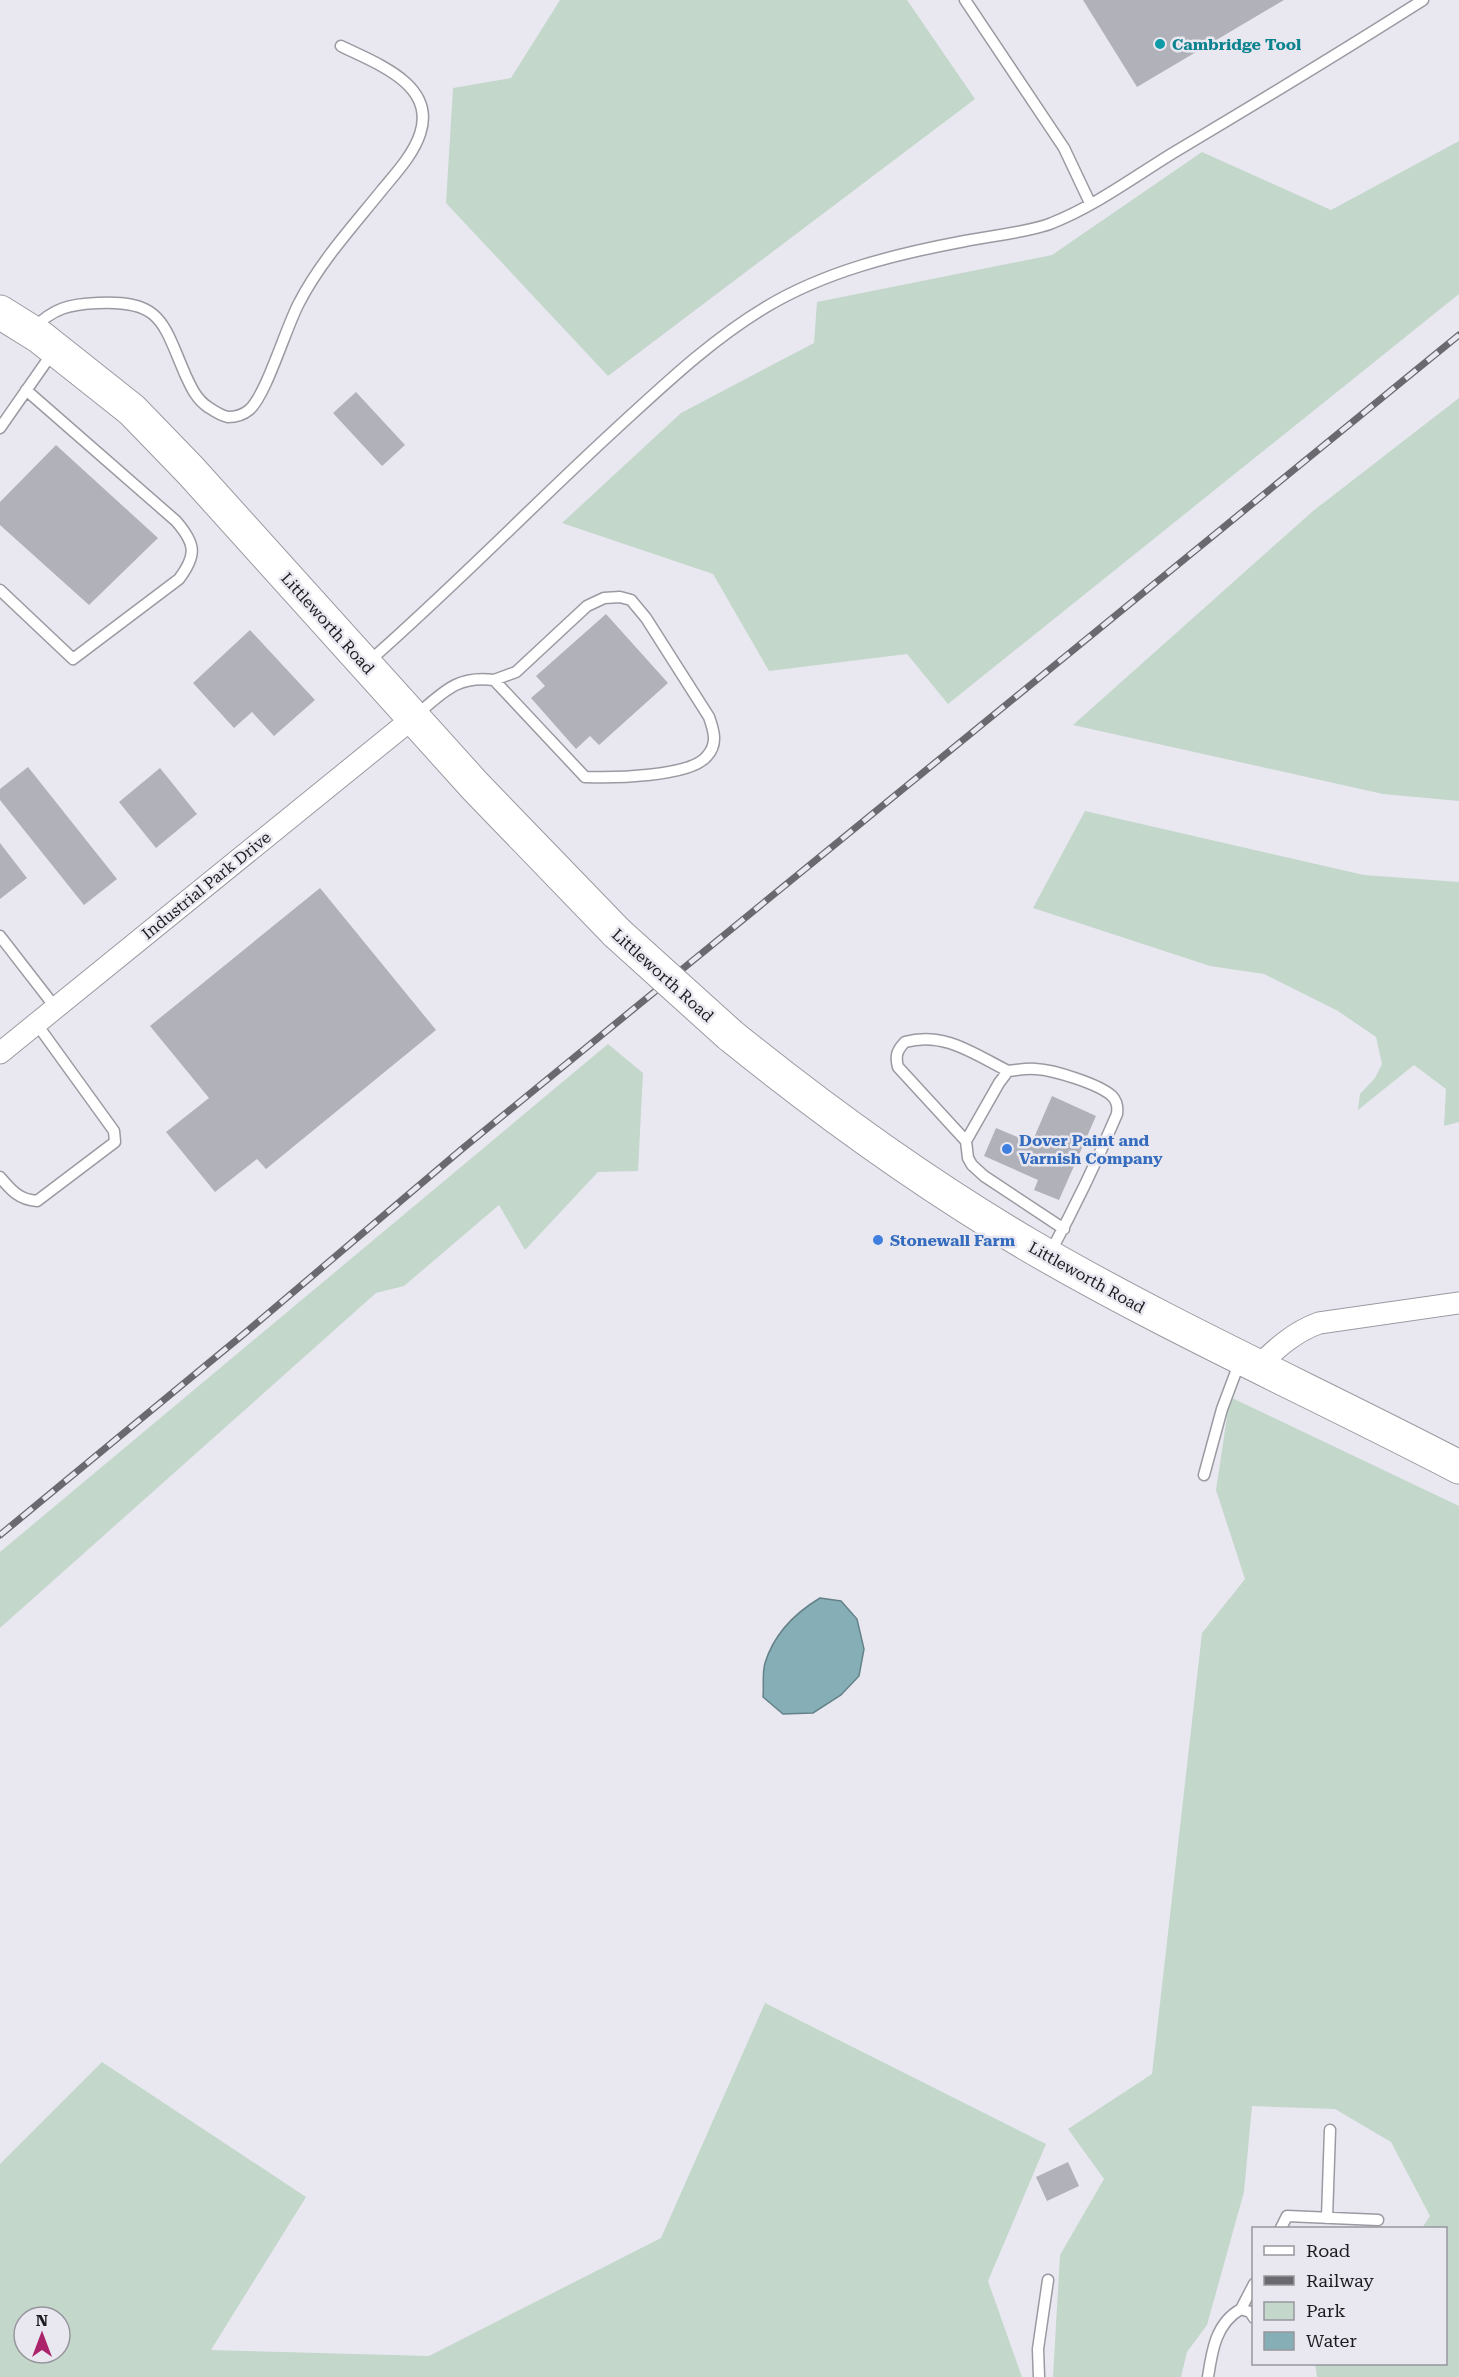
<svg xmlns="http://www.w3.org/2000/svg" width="1459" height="2377" viewBox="0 0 1459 2377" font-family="'Roboto Serif',serif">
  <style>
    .green { fill: #c3d7cb; fill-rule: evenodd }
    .water { fill: #85aeb6; stroke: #668289; stroke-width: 1.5 }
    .building { fill: #b0b1b9 }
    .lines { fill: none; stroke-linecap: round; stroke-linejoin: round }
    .lane-casing { stroke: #9a9aa2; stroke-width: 13 }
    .street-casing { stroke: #9a9aa2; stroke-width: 23 }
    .primary-casing { stroke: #9a9aa2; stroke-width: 35 }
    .lane { stroke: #fff; stroke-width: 10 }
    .street { stroke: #fff; stroke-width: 21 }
    .primary { stroke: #fff; stroke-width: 33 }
    .rail-casing { stroke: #6a696f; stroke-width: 7 }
    .rail { stroke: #e9e8f1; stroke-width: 4.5; stroke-dasharray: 14; stroke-linecap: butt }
    .primary-bridge-casing { stroke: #9a9aa2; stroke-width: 35; stroke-linecap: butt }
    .primary-bridge { stroke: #fff; stroke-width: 33 }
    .culture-dot { fill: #0f9aa8; stroke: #e9e8f1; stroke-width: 2 }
    .shop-dot { fill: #3f7fe0; stroke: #e9e8f1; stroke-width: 2 }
    .labels { text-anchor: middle; stroke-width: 5; stroke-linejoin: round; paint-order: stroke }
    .culture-label { font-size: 16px; font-weight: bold; fill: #0d838f; stroke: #e9e8f1; text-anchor: start }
    .street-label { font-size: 16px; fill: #1c1c20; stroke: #e9e8f1 }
    .shop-label { font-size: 16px; font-weight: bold; fill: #366cbe; stroke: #e9e8f1; text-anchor: start }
  </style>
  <rect width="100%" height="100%" fill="#e9e8f1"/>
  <path class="green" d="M560 0H907L975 99 608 376 446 203 453 88 511 78Z
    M1459 141V294L948 704 907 654 769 671 713 574 562 523 681 413 814 343 817 302 1052 255 1202 152 1331 210Z
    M1459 398V801L1383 794 1073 725 1313 511Z
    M1085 811 1364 875 1459 882V1122L1444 1126 1446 1089 1414 1065 1358 1110 1360 1094 1375 1078 1382 1064 1376 1037 1338 1011 1264 974 1210 966 1033 908Z
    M608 1044 643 1073 638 1171 598 1172 525 1250 499 1205 404 1286 376 1293 0 1628V1552Z
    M1230 1397 1459 1506V2377H1317L1315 2364H1446V2228H1422L1430 2216 1391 2142 1335 2109 1252 2106 1244 2192 1207 2325 1187 2352 1181 2377H1053L1060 2255 1104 2179 1068 2129 1152 2074 1202 1633 1245 1579 1216 1490Z
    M765 2003 1046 2144 988 2281 1022 2377H0V2164L102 2062 306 2197 211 2350 429 2356 661 2238ZM24 2317H60V2353H24Z"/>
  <path class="water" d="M820 1598 841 1601 857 1619 864 1649 859 1676 841 1695 813 1713 783 1714 763 1697C764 1686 762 1673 765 1663 774 1634 795 1613 820 1598Z"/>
  <path class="building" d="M1083 0H1284L1137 87Z
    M356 392 405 445 382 466 333 413Z
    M56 445 158 538 89 605 0 525V502Z
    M606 614 668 683 599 745 590 736 576 749 531 698 545 686 536 676Z
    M250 630 315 700 274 736 252 712 234 728 193 683Z
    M28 767 117 879 84 905 0 800V789Z
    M160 768 197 814 156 848 119 802Z
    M0 843 27 878 0 899Z
    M320 888 436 1030 266 1169 257 1159 215 1192 166 1132 209 1098 150 1026Z
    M1052 1096 1096 1116 1059 1200 1034 1190 1038 1180 984 1156 996 1128 1022 1139 1024 1136 1033 1140Z
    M1068 2162 1079 2186 1047 2201 1036 2177Z"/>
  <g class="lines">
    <defs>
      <path id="lane" d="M965 0 1064 148 1090 203
        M33 329C53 308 70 304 98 303 162 300 163 323 185 374 191 387 196 399 208 407 214 411 221 416 228 417 236 417 243 415 249 410 266 396 286 327 299 303 320 262 353 226 382 190 396 173 413 155 420 134 437 84 375 63 341 46
        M0 428 53 352
        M0 590 73 659 179 579C197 555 196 544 176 521L26 390
        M367 663C454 587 533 505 618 427 665 384 711 340 766 307 826 271 896 254 965 241 989 236 1031 232 1052 223 1095 206 1134 177 1173 153 1257 103 1341 52 1423 0
        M415 716C443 693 456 675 494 680L585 777C611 778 691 777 707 756 718 744 714 731 709 717L646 618 631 600 620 597 604 598 587 606 516 672 494 680
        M0 936 55 1007
        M966 1141 898 1067C895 1056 897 1050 905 1042 944 1031 974 1054 1008 1071
        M0 1177C11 1190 19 1200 37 1201L115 1142 114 1131 36 1023
        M1050 1253C1075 1207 1097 1161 1117 1114 1118 1106 1117 1101 1112 1096 1099 1084 1054 1070 1036 1069 1027 1068 1017 1070 1008 1071L999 1083 966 1141 968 1158 972 1165 984 1176 1064 1229
        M1204 1475 1222 1409 1240 1361
        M1327 2218 1330 2130
        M1281 2228 1287 2216 1378 2220
        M1241 2309 1254 2284
        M1039 2377 1038 2349 1048 2280
        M1208 2377C1212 2350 1216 2323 1241 2309L1250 2312 1254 2318"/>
      <path id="street" d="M0 1053 413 718
        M1258 1366C1277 1348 1294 1332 1319 1323L1459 1303"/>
      <path id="primary" d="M0 312 40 337 132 410 191 471 475 786 617 933
        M730 1035C824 1111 922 1182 1027 1244 1167 1326 1315 1392 1459 1467"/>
    </defs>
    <use href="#lane" class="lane-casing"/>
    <use href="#street" class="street-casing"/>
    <use href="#primary" class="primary-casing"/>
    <use href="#lane" class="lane"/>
    <use href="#street" class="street"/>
    <use href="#primary" class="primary"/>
    <defs>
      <path id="rail" d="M0 1535 245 1333 462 1149 1459 335"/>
    </defs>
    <use href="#rail" class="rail-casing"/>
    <use href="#rail" class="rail"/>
    <defs>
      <path id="primary-bridge" d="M617 933 730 1035"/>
    </defs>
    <use href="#primary-bridge" class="primary-bridge-casing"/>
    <use href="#primary-bridge" class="primary-bridge"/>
  </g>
  <circle class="culture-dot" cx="1160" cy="44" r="6"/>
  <g class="shop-dot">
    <circle cx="1007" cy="1149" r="6"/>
    <circle cx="878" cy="1240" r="6"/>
  </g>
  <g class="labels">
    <g class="culture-label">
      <text x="1172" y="50">Cambridge Tool</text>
    </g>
    <g class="street-label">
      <text transform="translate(328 623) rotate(48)" y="6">Littleworth Road</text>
      <text transform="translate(206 885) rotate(-39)" y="6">Industrial Park Drive</text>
      <text transform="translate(663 975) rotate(42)" y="6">Littleworth Road</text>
      <text transform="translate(1087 1277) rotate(29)" y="6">Littleworth Road</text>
    </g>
    <g class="shop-label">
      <text x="1019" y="1146">Dover Paint and<tspan x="1019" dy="18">Varnish Company</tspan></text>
      <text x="890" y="1246">Stonewall Farm</text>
    </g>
  </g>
  <rect x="1252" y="2227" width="195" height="138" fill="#e9e8f1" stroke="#97969d" stroke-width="1.5"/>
  <rect x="1264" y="2246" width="30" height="9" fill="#ffffff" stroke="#97969d" stroke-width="1.5"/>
  <text x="1306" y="2257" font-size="18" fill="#1c1c20">Road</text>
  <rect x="1264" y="2276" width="30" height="9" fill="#6a696f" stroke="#97969d" stroke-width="1.5"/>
  <text x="1306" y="2287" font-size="18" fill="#1c1c20">Railway</text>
  <rect x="1264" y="2302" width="30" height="18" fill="#c3d7cb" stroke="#97969d" stroke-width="1.5"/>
  <text x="1306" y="2317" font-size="18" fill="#1c1c20">Park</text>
  <rect x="1264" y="2332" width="30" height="18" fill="#85aeb6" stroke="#97969d" stroke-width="1.5"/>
  <text x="1306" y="2347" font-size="18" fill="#1c1c20">Water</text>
  <g transform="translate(42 2335)"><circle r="28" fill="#e9e8f1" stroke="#97969d" stroke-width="1.5"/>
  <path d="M0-4.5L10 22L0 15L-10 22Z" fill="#ab246b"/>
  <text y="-9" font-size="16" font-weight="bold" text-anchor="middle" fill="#1c1c20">N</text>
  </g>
</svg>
